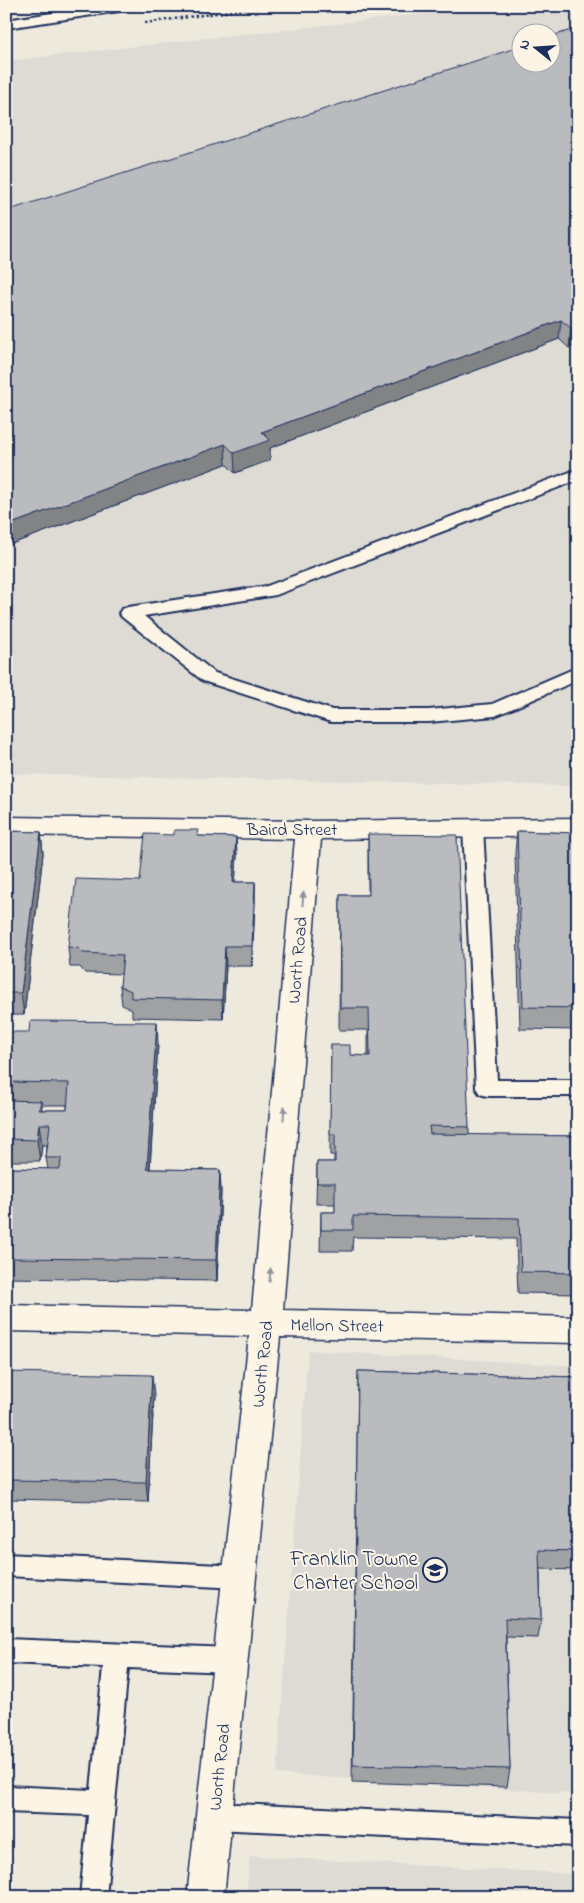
<svg xmlns="http://www.w3.org/2000/svg" width="584" height="1903" viewBox="0 0 584 1903" font-family="'Indie Flower',sans-serif">
  <style>
    .built { fill: #dedbd4; fill-rule: evenodd }
    .lines { fill: none; stroke-linecap: round; stroke-linejoin: round }
    .service-casing { stroke: #1b2f5e; stroke-width: 4 }
    .minor-casing { stroke: #1b2f5e; stroke-width: 3 }
    .path { stroke: #1b2f5e; stroke-width: 2.5; stroke-dasharray: 2.5 2.5; stroke-linecap: butt }
    .service { fill: #fcf5e5; fill-rule: evenodd }
    .minor { fill: #fcf5e5; fill-rule: evenodd }
    .wall { fill: #a0a1a3; stroke: #1b2f5e; fill-rule: evenodd }
    .shaded-wall { fill: #828385; stroke: #1b2f5e }
    .building { fill: #babbbe; stroke: #1b2f5e }
    .oneway { fill: #8c92a2 }
    .labels { text-anchor: middle; stroke-width: 4; stroke-linejoin: round; paint-order: stroke }
    .street-label { font-size: 18px; fill: #1b2f5e; stroke: #fcf5e5 }
    .near-poi-label { font-size: 21px; fill: #1b2f5e; stroke: #fcf5e5; text-anchor: end }
  </style>
  <rect width="100%" height="100%" fill="#eee9dd"/>
  <filter id="ink" filterUnits="userSpaceOnUse"><feTurbulence type="fractalNoise" baseFrequency=".02" numOctaves="2"/><feDisplacementMap in="SourceGraphic" scale="10" xChannelSelector="R" yChannelSelector="G"/><feConvolveMatrix kernelMatrix="1 2 1 2 8 2 1 2 1" color-interpolation-filters="sRGB"/></filter>
  <g filter="url(#ink)">
    <path class="built" d="M493 6H578V786L6 774V61ZM522 32H552V62H522Z
      M308 1350 578 1366V1794L277 1774Z
      M250 1856 578 1874V1897H246Z"/>
    <g class="lines">
      <defs>
        <path id="service" d="M98 6H132L126 10 6 28V20Z
          M578 469V480L276 595 144 616 215 673 332 710H429L492 704 578 667V680L495 716 429 722H331L203 681 122 617 119 613 122 609 128 607 267 586Z
          M473 821 480 823 483 828 497 1080H578V1096H487L480 1094 476 1088 463 828 466 823Z
          M6 1554 239 1566 248 1569 251 1577 248 1585 239 1588 6 1576Z
          M6 1639 230 1648 239 1652 243 1660 239 1668 230 1672 128 1668 106 1897H80L88 1815 6 1812V1786L91 1790 103 1667 6 1663Z
          M214 1803 578 1820V1846L214 1829 205 1825 201 1816 205 1807Z"/>
        <path id="minor" d="M6 817 309 821 578 818V836L321 839 283 1310 578 1317V1343L280 1337 224 1897H187L249 1336 6 1331V1305L252 1310 295 839 6 835Z"/>
      </defs>
      <use href="#service" class="service-casing"/>
      <use href="#minor" class="minor-casing"/>
      <path class="path" d="M145 23 253 8 306 6"/>
      <use href="#service" class="service"/>
      <use href="#minor" class="minor"/>
    </g>
    <path class="wall" d="M522 46 578 345 569 348 559 339 270 448V460L235 473 226 464 6 546Z
      M6 831 41 832 43 854 24 1015H6Z
      M517 831 578 833V1030L520 1029 515 853Z
      M368 834 469 1127V1135L578 1136V1294L518 1293 516 1239 353 1237 352 1251H320L321 1212H335V1204H316L317 1162H334V1155H330L331 1045 350 1055 368 1056V1030H339L340 895H368Z
      M198 836 236 837 237 856 235 882H255V902L252 966H226L223 1019 132 1017V1010L122 1005 120 986 122 974 85 973 80 967H70L68 947 140 881Z
      M6 1032 158 1044 150 1169 220 1170 221 1192 217 1281 6 1278V1168L48 1169 46 1158 47 1145H42L40 1161H6ZM41 1105H67V1110H42Z
      M358 1371 578 1377V1570L540 1569 541 1620 538 1638 506 1637 510 1769 507 1787 352 1782Z
      M6 1372 154 1396 148 1502 6 1499Z"/>
    <path class="shaded-wall" d="M561 320 559 339 270 448V460L235 473 234 453 262 432Z
      M578 326V345L569 348 571 328Z
      M225 444 226 464 6 546V526Z
      M41 832 43 854 24 1015 21 993Z
      M236 837 237 856 234 901 233 882Z
      M255 882V902L252 966V946Z
      M225 946 226 966 223 1019 222 1000Z
      M157 1022 158 1044 148 1191 147 1169Z
      M41 1101 44 1122 39 1110Z
      M39 1124 42 1145 40 1161 37 1140Z
      M220 1170 221 1192 217 1281 216 1260Z
      M152 1375 154 1396 148 1502 146 1482Z"/>
    <path class="building" d="M578 28V326L571 328 561 320 262 432 270 440 234 453 225 444 6 526V211L522 46V62H552V36Z
      M174 830H198L197 836 236 837 233 882H255L252 946H225L222 1000 131 998V991L120 986 123 955 83 953 78 948 68 947 76 879 140 881 145 834 174 835Z
      M6 831 41 832 21 993H6Z
      M517 831 578 833V1008L523 1007Z
      M368 834 457 835 469 1127 429 1126 430 1134 578 1136V1273L521 1272 519 1218 353 1216V1230H321V1212H335V1183H317V1162H335V1134H330L331 1045H350V1055L370 1056 369 1008H340V895H369Z
      M30 1021 157 1022 147 1169 220 1170 216 1260 6 1258V1168L60 1169 61 1158H46L50 1124H39L37 1140 6 1139V1100L41 1101 39 1110H67L69 1083 6 1082V1032H29Z
      M358 1371 578 1377V1551L539 1550 541 1620 505 1618 510 1769 353 1765Z
      M6 1372 152 1375 146 1482 6 1480Z
      M477 1891 538 1897H477Z"/>
    <defs><path id="oneway-solid" d="M-6-.8H1V-3.2L6.5 0L1 3.2V.8H-6Z" transform="scale(1.25)"/></defs>
    <g class="oneway">
      <use href="#oneway-solid" transform="translate(303 899) rotate(-85)"/>
      <use href="#oneway-solid" transform="translate(284 1113) rotate(-85)"/>
      <use href="#oneway-solid" transform="translate(270 1275) rotate(-85)"/>
    </g>
  </g>
  <defs>
    <symbol id="school-ring" viewBox="-11 -11 22 22"><circle r="9.5" fill="#fcf5e5" stroke="#1b2f5e" stroke-width="1.5"/><path d="M0-5L7-2L0 1L-7-2ZM-4 1L0 2.5L4 1V4Q0 6-4 4Z" fill="#1b2f5e"/></symbol>
  </defs>
  <g fill-rule="evenodd">
    <use href="#school-ring" x="421" y="1556" width="28" height="28"/>
  </g>
  <g class="labels">
    <g class="street-label">
      <text x="292" y="835">Baird Street</text>
      <text transform="translate(297 960) rotate(-85)" y="6">Worth Road</text>
      <text transform="translate(337 1325) rotate(1)" y="6">Mellon Street</text>
      <text transform="translate(262 1364) rotate(-84)" y="6">Worth Road</text>
      <text transform="translate(219 1767) rotate(-84)" y="6">Worth Road</text>
    </g>
    <g class="near-poi-label">
      <text x="418" y="1565">Franklin Towne<tspan x="418" dy="24">Charter School</tspan></text>
    </g>
  </g>
  <rect width="584" height="1903" fill="none" stroke="#fcf5e5" stroke-width="25"/>
  <rect x="12" y="12" width="559" height="1878" fill="none" stroke="#1b2f5e" stroke-width="2" filter="url(#ink)"/>
  <g transform="translate(536 48) rotate(287)"><circle r="24" fill="#fcf5e5" stroke="#a2a6af"/>
  <path d="M0-4L9 19L0 12L-9 19Z" fill="#1b2f5e"/>
  <text y="-8" font-size="14" font-weight="bold" text-anchor="middle" fill="#1b2f5e">N</text>
  </g>
</svg>
